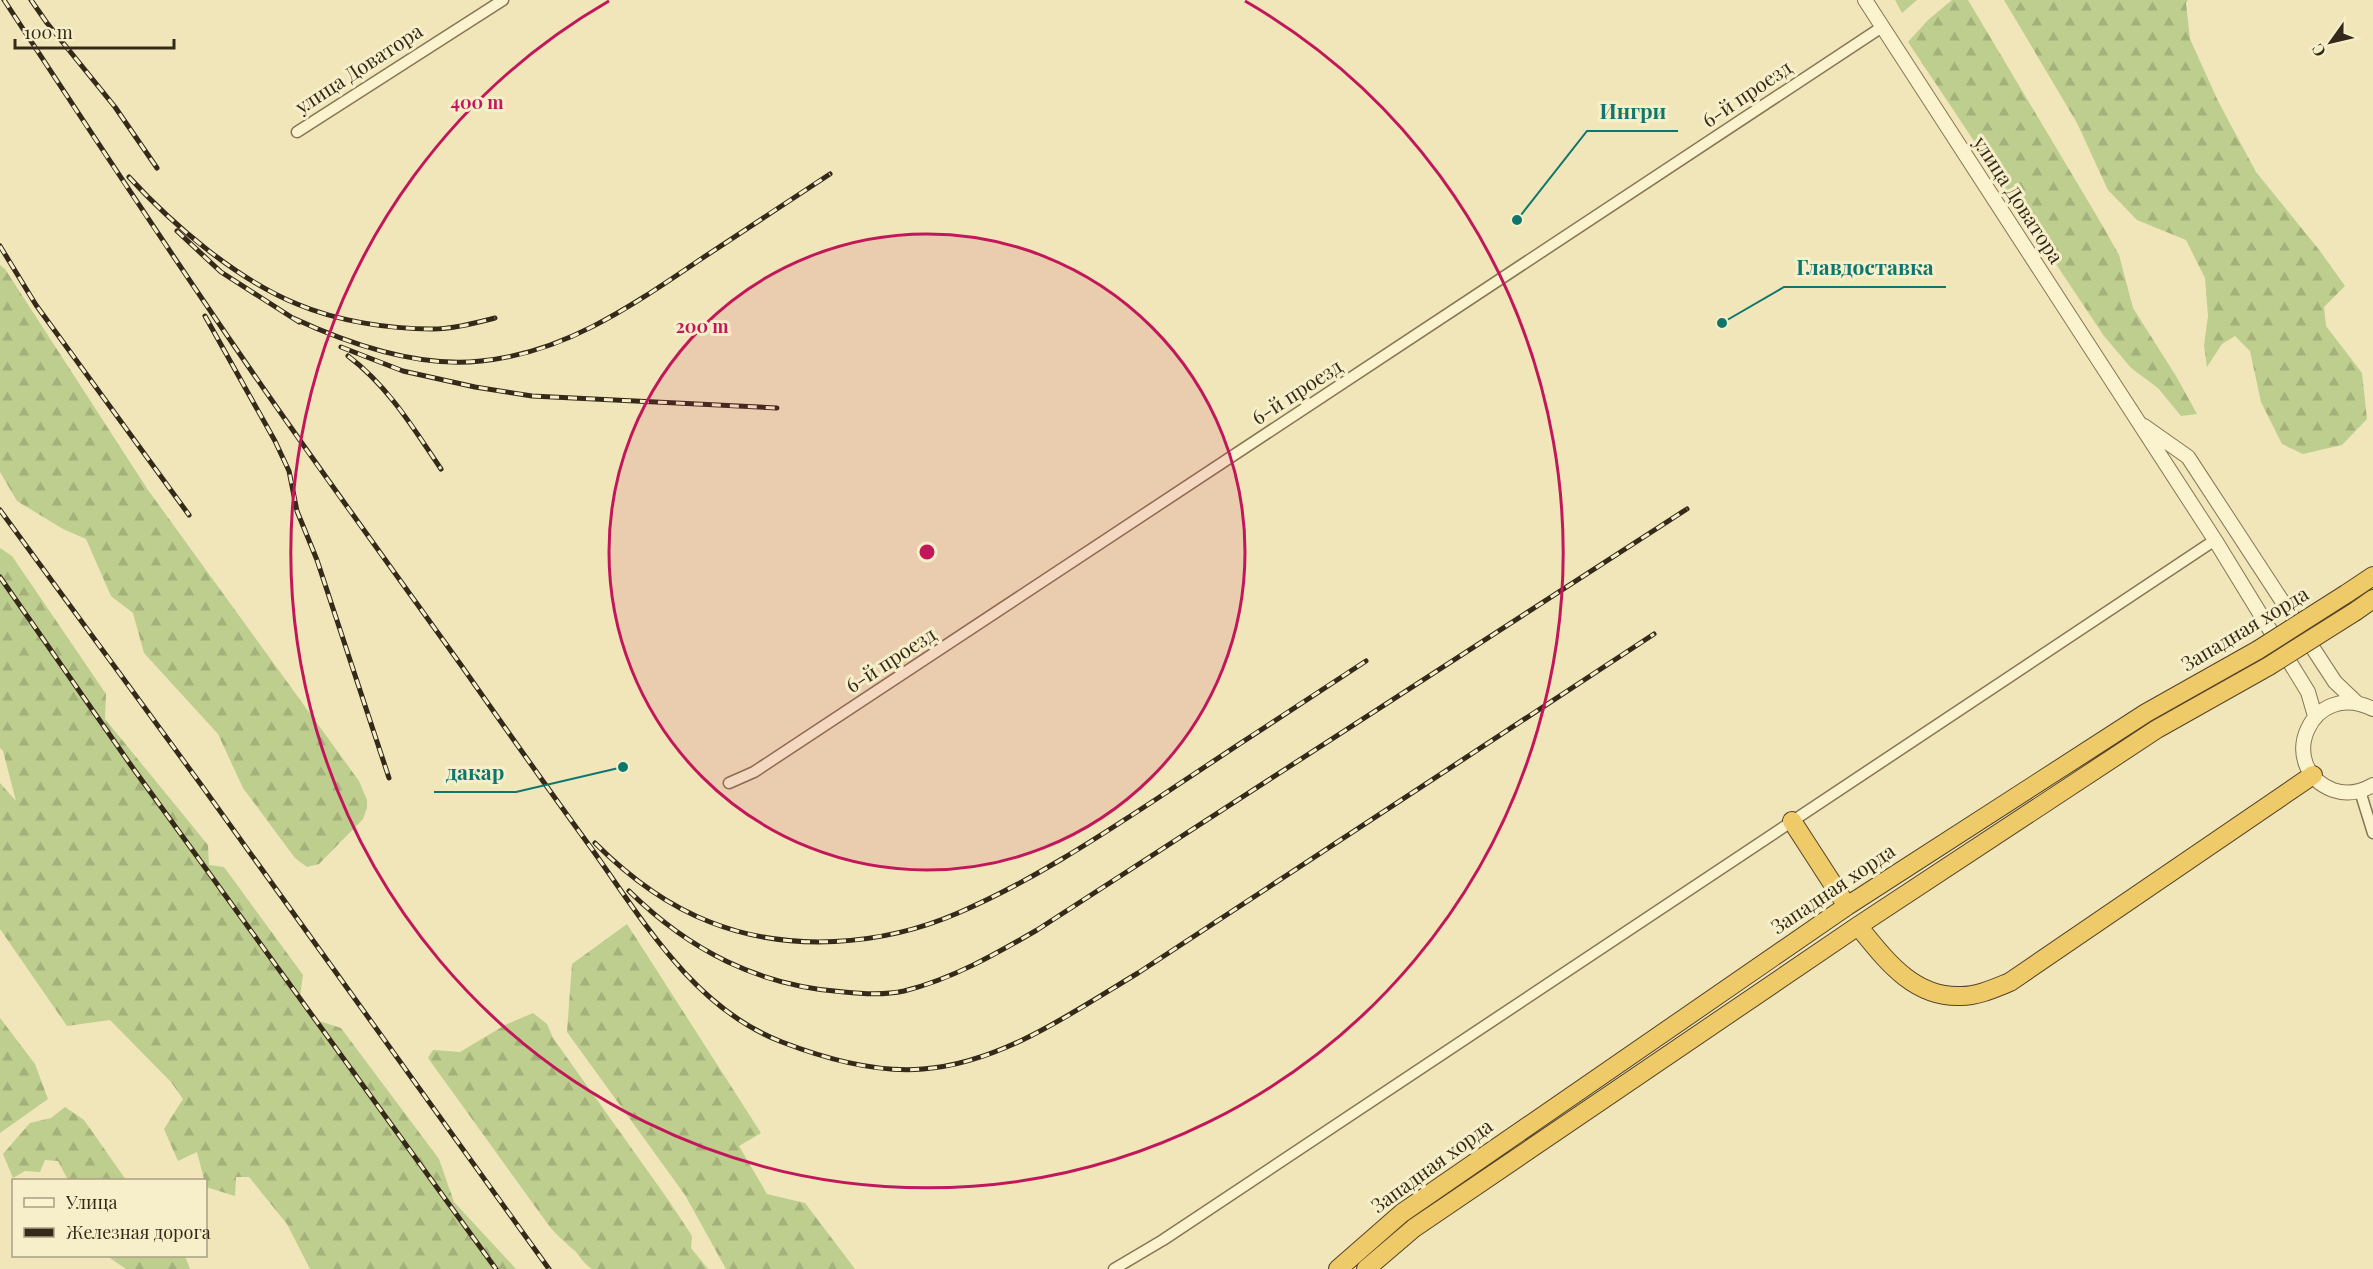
<svg xmlns="http://www.w3.org/2000/svg" width="2373" height="1269" viewBox="0 0 2373 1269" font-family="'Playfair Display',serif">
  <style>
    .forest { fill: url(#forest-firs) }
    .lines { fill: none; stroke-linecap: round; stroke-linejoin: round }
    .minor-casing { stroke: #877554; stroke-width: 13 }
    .tertiary-casing { stroke: #877554; stroke-width: 16 }
    .trunk-casing { stroke: #544229; stroke-width: 20 }
    .minor { stroke: #fbf3cd; stroke-width: 10 }
    .tertiary { stroke: #fbf3cd; stroke-width: 14 }
    .trunk { stroke: #eecb68; stroke-width: 18 }
    .rail-casing { stroke: #352a1a; stroke-width: 5 }
    .rail { stroke: #f7efca; stroke-width: 3; stroke-dasharray: 9; stroke-linecap: butt }
    .trunk-bridge-casing { stroke: #544229; stroke-width: 20; stroke-linecap: butt }
    .trunk-bridge { stroke: #eecb68; stroke-width: 18 }
    .ring { fill: none; stroke: #c2185b; stroke-width: 3 }
    .labels { text-anchor: middle; stroke-width: 6; stroke-linejoin: round; paint-order: stroke }
    .street-label { font-size: 20px; fill: #352a1a; stroke: #f7efca }
    .centre { fill: #c2185b; stroke: #f7efca; stroke-width: 3 }
    .ring-label { font-size: 18px; text-anchor: middle; font-weight: bold; fill: #c2185b; stroke: #f7efca; stroke-width: 6; stroke-linejoin: round; paint-order: stroke }
    .leader { fill: none; stroke: #0f766e; stroke-width: 2 }
    .callout-dot { fill: #0f766e; stroke: #f7efca; stroke-width: 2 }
    .callout-label { font-size: 21px; text-anchor: middle; font-weight: bold; fill: #0f766e; stroke: #f7efca; stroke-width: 6; stroke-linejoin: round; paint-order: stroke }
  </style>
  <defs>
    <pattern id="forest-firs" width="22" height="20" patternUnits="userSpaceOnUse" patternTransform="scale(1.5)"><rect width="22" height="20" fill="#bece8e"/><path d="M5 1l3.5 6h-7zM16 11l3.5 6h-7z" fill="#a4b17a"/></pattern>
  </defs>
  <rect width="100%" height="100%" fill="#f0e6ba"/>
  <path class="forest" d="M1895 0H1917L1902 13Z
    M1952 0H1968L2101 223 2119 255 2133 308 2176 376 2197 414 2181 416 2158 388 2131 368 2104 336 1908 42 1928 20Z
    M2004 0H2188L2186 3 2190 39 2218 101 2256 172 2320 251 2345 286 2324 307 2326 326 2362 373 2367 419 2342 445 2303 454 2282 444 2261 402 2250 351 2235 336 2222 344 2207 367 2204 345 2208 316 2205 278 2186 240 2137 220 2108 190 2077 123Z
    M0 265 5 269 148 490 359 781 367 800V808L363 819 319 864 307 867 295 858 243 788 218 734 144 653 133 613 111 596 86 539 63 529 17 501 0 472Z
    M0 548 12 556 106 694 105 719 208 845 209 865 224 867 303 975 300 997 313 1019 341 1028 439 1159 454 1202 516 1269H310L287 1224 249 1177H236L235 1196 206 1187 197 1152 178 1161 164 1129 183 1099 171 1082 110 1020 67 1026 0 929V783L16 801 3 751 0 748Z
    M627 924 761 1133 739 1146 767 1194 805 1203 855 1269H726L685 1195 567 1032 572 964Z
    M533 1013 547 1024 553 1038 669 1201 692 1236 691 1248 708 1269H592C584 1264 581 1258 575 1251 565 1242 555 1234 547 1223L428 1058 433 1050 460 1052 505 1025Z
    M0 1018 35 1064 48 1099 0 1133Z
    M65 1107 84 1120 126 1180H68L58 1161 45 1160 40 1172 25 1171 13 1178 3 1154 30 1123 51 1118Z
    M107 1256H185L190 1269H126Z"/>
  <g class="lines">
    <defs>
      <path id="minor" d="M297 132 503 0
        M729 783 754 772 1882 27
        M2360 791 2373 833
        M1114 1269 1163 1240 2215 540"/>
      <path id="tertiary" d="M1865 0 2215 540 2308 692 2315 716
        M2144 426 2188 457 2335 682 2356 702
        M2373 709C2311 678 2274 767 2333 790 2347 795 2361 792 2373 785"/>
      <path id="trunk" d="M2346 594 2373 576
        M2356 611 2373 599
        M1792 821 1847 906
        M1858 926C1885 959 1913 998 1961 996 1978 996 1995 988 2010 982L2313 775
        M1338 1269 1402 1213 1847 906 2146 713 2258 650
        M1366 1269 1414 1228 1858 926 2157 729 2269 666"/>
    </defs>
    <use href="#minor" class="minor-casing"/>
    <use href="#tertiary" class="tertiary-casing"/>
    <use href="#trunk" class="trunk-casing"/>
    <use href="#minor" class="minor"/>
    <use href="#tertiary" class="tertiary"/>
    <use href="#trunk" class="trunk"/>
    <defs>
      <path id="rail" d="M4 0C80 116 156 232 235 347 308 454 385 559 461 665 503 725 546 786 589 845 642 919 693 1008 782 1042 826 1059 876 1073 923 1069 1002 1063 1073 1012 1138 973L1654 634
        M31 0 47 23 115 107 157 168
        M129 177C173 225 236 279 297 304 337 321 388 329 432 329 453 329 475 323 495 318
        M177 231 221 272 299 322
        M0 246 36 305 189 515
        M205 316 275 441 289 471 297 511 317 560 389 778
        M293 318C349 344 418 368 481 361 565 353 633 305 701 259 744 231 787 202 830 174
        M341 347 403 371 475 387 532 396 777 408
        M348 356C388 386 414 429 441 469
        M0 510 202 786 549 1269
        M0 577 130 764 496 1269
        M595 843C628 876 666 905 710 922 788 953 882 946 958 913 1028 883 1094 840 1158 798 1227 752 1297 706 1366 661
        M629 891C690 951 759 986 844 992 863 994 886 995 904 991 952 979 994 955 1037 930L1687 509"/>
    </defs>
    <use href="#rail" class="rail-casing"/>
    <use href="#rail" class="rail"/>
    <defs>
      <path id="trunk-bridge" d="M2258 650 2346 594
        M2269 666 2356 611"/>
    </defs>
    <use href="#trunk-bridge" class="trunk-bridge-casing"/>
    <use href="#trunk-bridge" class="trunk-bridge"/>
  </g>
  <circle cx="927" cy="552" r="318" fill="#c2185b" fill-opacity=".12"/>
  <g class="ring">
    <circle cx="927" cy="552" r="318"/>
    <path d="M1245 1A636 636 0 1 1 609 1"/>
  </g>
  <g class="labels">
    <g class="street-label">
      <text transform="translate(359 69) rotate(-33)" y="7">улица Доватора</text>
      <text transform="translate(1747 94) rotate(-34)" y="7">6-й проезд</text>
      <text transform="translate(2018 200) rotate(57)" y="7">улица Доватора</text>
      <text transform="translate(1297 392) rotate(-33)" y="7">6-й проезд</text>
      <text transform="translate(2245 629) rotate(-31)" y="7">Западная хорда</text>
      <text transform="translate(891 660) rotate(-33)" y="7">6-й проезд</text>
      <text transform="translate(1833 889) rotate(-34)" y="7">Западная хорда</text>
      <text transform="translate(1432 1166) rotate(-36)" y="7">Западная хорда</text>
    </g>
  </g>
  <circle cx="927" cy="552" r="9" class="centre"/>
  <g class="ring-label">
    <text x="477" y="109">400 m</text>
    <text x="702" y="333">200 m</text>
  </g>
  <path class="leader" d="M1517 220L1587 131H1678M1722 323L1784 287H1946M623 767L516 792H434"/>
  <g class="callout-dot">
    <circle cx="1517" cy="220" r="6"/>
    <circle cx="1722" cy="323" r="6"/>
    <circle cx="623" cy="767" r="6"/>
  </g>
  <g class="callout-label">
    <text x="1633" y="119">Ингри</text>
    <text x="1865" y="275">Главдоставка</text>
    <text x="475" y="780">дакар</text>
  </g>
  <rect x="12" y="1179" width="195" height="78" fill="#f7efca" stroke="#a9a084" stroke-width="1.5"/>
  <rect x="24" y="1198" width="30" height="9" fill="#fbf3cd" stroke="#a9a084" stroke-width="1.5"/>
  <text x="66" y="1209" font-size="18" fill="#352a1a">Улица</text>
  <rect x="24" y="1228" width="30" height="9" fill="#352a1a" stroke="#a9a084" stroke-width="1.5"/>
  <text x="66" y="1239" font-size="18" fill="#352a1a">Железная дорога</text>
  <g transform="translate(2331 42) rotate(236)" stroke="#f7efca" stroke-width="4.5" paint-order="stroke">
  <path d="M0-4.5L10 22L0 15L-10 22Z" fill="#352a1a"/>
  <text y="-9" font-size="16" font-weight="bold" text-anchor="middle" fill="#352a1a">С</text>
  </g>
  <path d="M15 39v9h159v-9" fill="none" stroke="#352a1a" stroke-width="3"/>
  <text x="24" y="39" font-size="18" fill="#352a1a" stroke="#f7efca" stroke-width="4.5" paint-order="stroke">100 m</text>
</svg>
